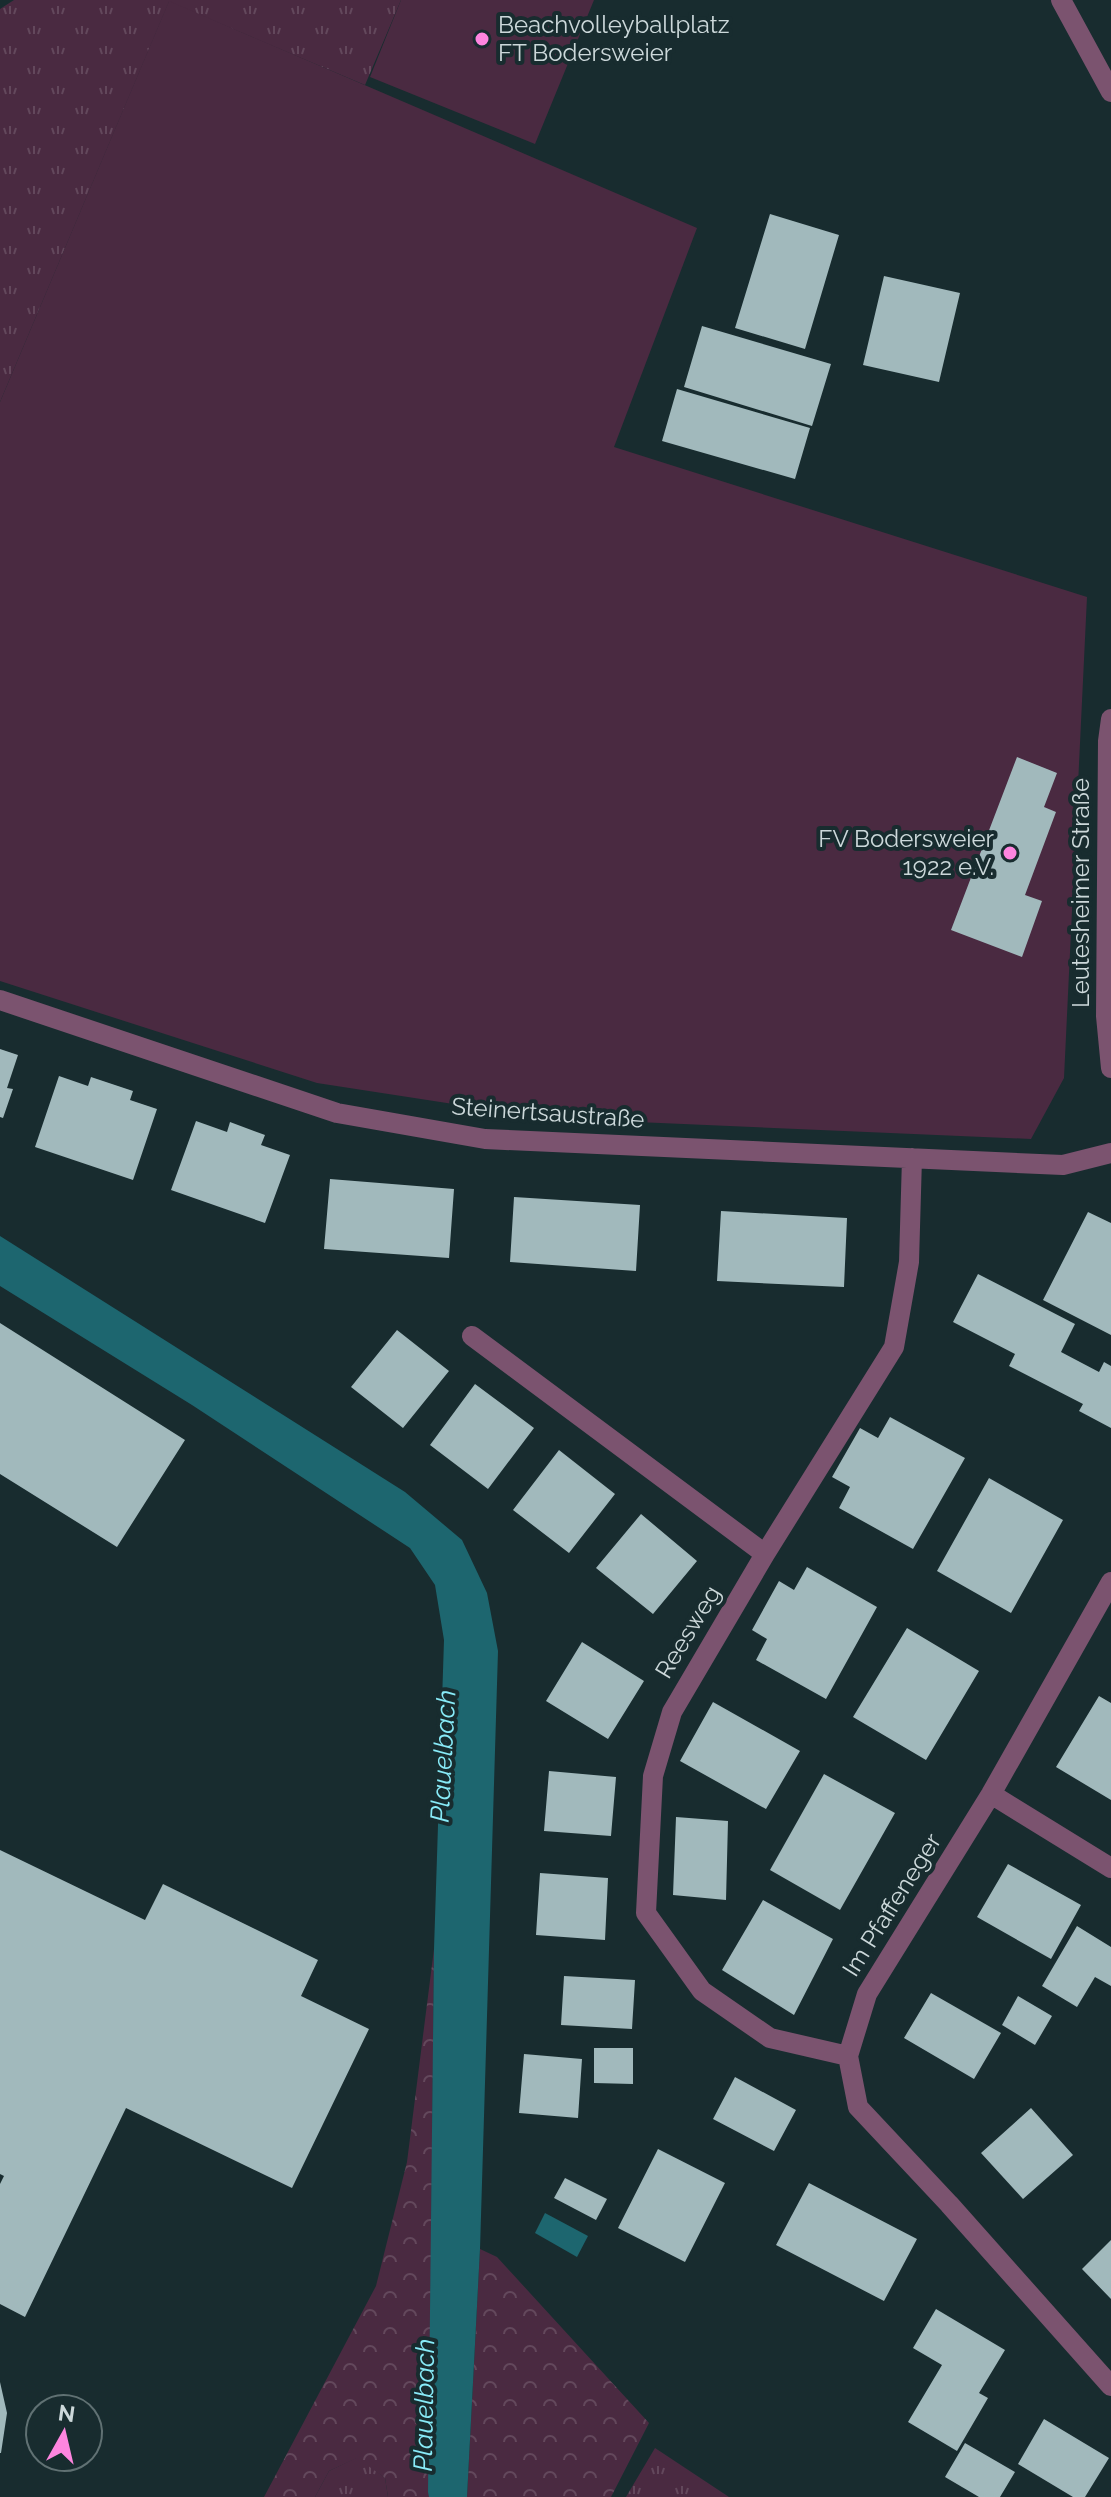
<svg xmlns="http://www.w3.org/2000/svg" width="1111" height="2497" viewBox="0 0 1111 2497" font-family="Raleway,sans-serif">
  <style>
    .grass { fill: url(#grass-tufts) }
    .forest { fill: url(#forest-crowns) }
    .pitch { fill: #4a2a41 }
    .water { fill: #1d666f }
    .building { fill: #a1b9bc }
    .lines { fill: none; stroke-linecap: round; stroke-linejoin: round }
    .minor { stroke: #7b536f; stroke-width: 20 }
    .tertiary { stroke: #7b536f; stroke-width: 20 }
    .poi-dot { fill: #fe85df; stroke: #182c2f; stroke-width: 3 }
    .labels { text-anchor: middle; stroke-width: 8; stroke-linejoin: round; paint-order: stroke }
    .poi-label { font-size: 24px; fill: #ccd8da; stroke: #182c2f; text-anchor: start }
    .street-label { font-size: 24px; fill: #ccd8da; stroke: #182c2f }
    .water-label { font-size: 26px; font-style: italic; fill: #88ebf8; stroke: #182c2f }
  </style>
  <defs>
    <pattern id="grass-tufts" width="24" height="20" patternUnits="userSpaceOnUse" patternTransform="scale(2)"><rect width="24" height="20" fill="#4a2a41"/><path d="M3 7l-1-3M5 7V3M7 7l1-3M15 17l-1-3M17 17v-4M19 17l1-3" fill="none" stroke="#63485c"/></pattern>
    <pattern id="forest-crowns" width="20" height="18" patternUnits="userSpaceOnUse" patternTransform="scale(2)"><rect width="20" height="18" fill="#4a2a41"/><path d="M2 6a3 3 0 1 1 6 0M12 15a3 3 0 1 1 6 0" fill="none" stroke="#63485c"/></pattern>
  </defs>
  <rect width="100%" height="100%" fill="#182c2f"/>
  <path class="grass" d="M14 0H401L365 85 169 2 0 402V9Z
    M655 2448 729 2497H626Z
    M358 2457 385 2478 388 2497H315L329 2471Z"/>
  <path class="forest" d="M434 1949 429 2497H388L385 2478 357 2458 329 2471 315 2497H264L376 2286 407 2162Z
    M480 2249 497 2257 649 2423 611 2497H467Z"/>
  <path class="pitch" d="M401 0H594L535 144 370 77Z
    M169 1 697 228 614 447 1087 597 1064 1078 1031 1139 545 1118 317 1083 0 981V402Z"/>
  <path class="water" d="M0 1236 405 1492 462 1540 487 1593 498 1651 480 2249 467 2497H429L428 2492 434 1949 444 1640 435 1585 410 1548 192 1405 0 1286Z
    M545 2213 588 2236 577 2257 535 2233Z"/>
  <path class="building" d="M770 214 839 235 805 349 735 328Z
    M884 276 960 293 939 382 863 365Z
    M702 326 831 364 812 426 684 387Z
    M677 389 810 428 795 479 662 441Z
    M1017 757 1057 773 1044 807 1056 812 1025 895 1042 901 1022 957 951 930Z
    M0 1049 18 1055 7 1088 13 1089 3 1118 0 1117Z
    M59 1076 88 1086 91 1077 133 1091 130 1100 157 1109 133 1180 35 1147Z
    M196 1121 227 1132 230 1122 265 1135 261 1145 290 1155 265 1223 171 1190Z
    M330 1179 454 1189 449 1258 324 1249Z
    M514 1197 640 1205 636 1271 510 1262Z
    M721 1211 847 1218 844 1287 717 1281Z
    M1088 1212 1111 1223V1335L1043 1300Z
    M978 1274 1075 1324 1061 1352 1099 1372 1104 1362 1111 1366V1428L1079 1411 1083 1404 1009 1366 1015 1354 953 1322Z
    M0 1323 185 1440 117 1547 0 1474Z
    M397 1330 449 1371 403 1428 351 1387Z
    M475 1384 534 1428 488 1489 430 1445Z
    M890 1417 965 1458 913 1549 839 1508 850 1487 832 1477 860 1428 878 1438Z
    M559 1450 615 1494 569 1553 513 1510Z
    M989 1478 1063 1520 1011 1613 937 1571Z
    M641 1514 697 1561 653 1614 596 1568Z
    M807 1567 877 1607 826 1699 756 1660 767 1639 752 1630 779 1581 794 1590Z
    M907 1628 979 1671 926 1760 853 1717Z
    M582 1642 644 1681 608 1739 546 1701Z
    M1099 1696 1111 1703V1800L1056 1767Z
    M713 1702 800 1751 766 1809 680 1761Z
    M549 1771 616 1777 611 1836 544 1831Z
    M824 1774 895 1813 840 1910 770 1870Z
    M676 1817 728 1821 726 1900 673 1895Z
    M0 1850 145 1920 163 1884 318 1960 301 1996 369 2029 292 2188 126 2108 25 2317 0 2304V2184L4 2176 0 2174Z
    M1008 1864 1081 1905 1051 1959 977 1917Z
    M540 1873 608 1878 605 1940 536 1935Z
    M763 1900 833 1939 794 2015 722 1970Z
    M1077 1926 1111 1947V1986L1095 1977 1077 2007 1042 1986Z
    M564 1976 635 1980 632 2029 561 2025Z
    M931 1993 1001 2033 974 2079 904 2038Z
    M1018 1996 1052 2016 1035 2045 1002 2025Z
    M594 2048H633V2084L594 2083Z
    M524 2054 582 2059 578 2118 519 2113Z
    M735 2077 796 2110 774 2151 713 2119Z
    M1031 2108 1073 2155 1023 2199 981 2153Z
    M658 2149 725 2183 685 2262 618 2228Z
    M565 2178 607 2199 596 2220 554 2198Z
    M809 2183 917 2239 884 2301 776 2245Z
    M1111 2240V2299L1082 2269Z
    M936 2309 1005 2350 979 2393 988 2398 957 2451 908 2422 942 2365 913 2348Z
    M0 2382 7 2413 1 2453H0Z
    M1044 2419 1109 2458 1085 2497H1073L1018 2464Z
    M965 2443 1015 2472 1000 2497H979L945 2477Z"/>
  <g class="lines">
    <path class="minor" d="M0 1000 337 1113 485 1139 1063 1165 1111 1153
      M472 1336 765 1554
      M1111 1582 991 1794 867 1994 848 2056 858 2107 949 2204 1111 2386
      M991 1794 1111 1868
      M848 2056 770 2038 702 1991 646 1913 653 1776 672 1712 765 1554 894 1347 909 1262 912 1158"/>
    <path class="tertiary" d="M1061 0 1111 92
      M1111 719 1108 741 1106 1016 1111 1068"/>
  </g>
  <g class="poi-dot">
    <circle cx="482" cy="39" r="8"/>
    <circle cx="1010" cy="853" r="8"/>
  </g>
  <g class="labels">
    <g class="poi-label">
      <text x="498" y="33">Beachvolleyballplatz<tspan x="498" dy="28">FT Bodersweier</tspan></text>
      <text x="994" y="847" text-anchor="end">FV Bodersweier<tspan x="994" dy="28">1922 e.V.</tspan></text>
    </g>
    <g class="street-label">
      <text transform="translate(1081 893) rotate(-90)" y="8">Leutesheimer Straße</text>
      <text transform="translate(548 1113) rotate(4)" y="8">Steinertsaustraße</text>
      <text transform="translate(688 1632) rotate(-59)" y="8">Reesweg</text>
      <text transform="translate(892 1905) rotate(-58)" y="8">Im Pfaffeneger</text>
    </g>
    <g class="water-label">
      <text transform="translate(443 1756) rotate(-87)" y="9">Plauelbach</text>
      <text transform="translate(424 2405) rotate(-89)" y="9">Plauelbach</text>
    </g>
  </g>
  <g transform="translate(64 2433) rotate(8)"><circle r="38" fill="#182c2f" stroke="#607173" stroke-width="2"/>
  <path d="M0-6L14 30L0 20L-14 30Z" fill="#fe85df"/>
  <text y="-12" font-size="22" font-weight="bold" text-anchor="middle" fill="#ccd8da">N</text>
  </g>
</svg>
